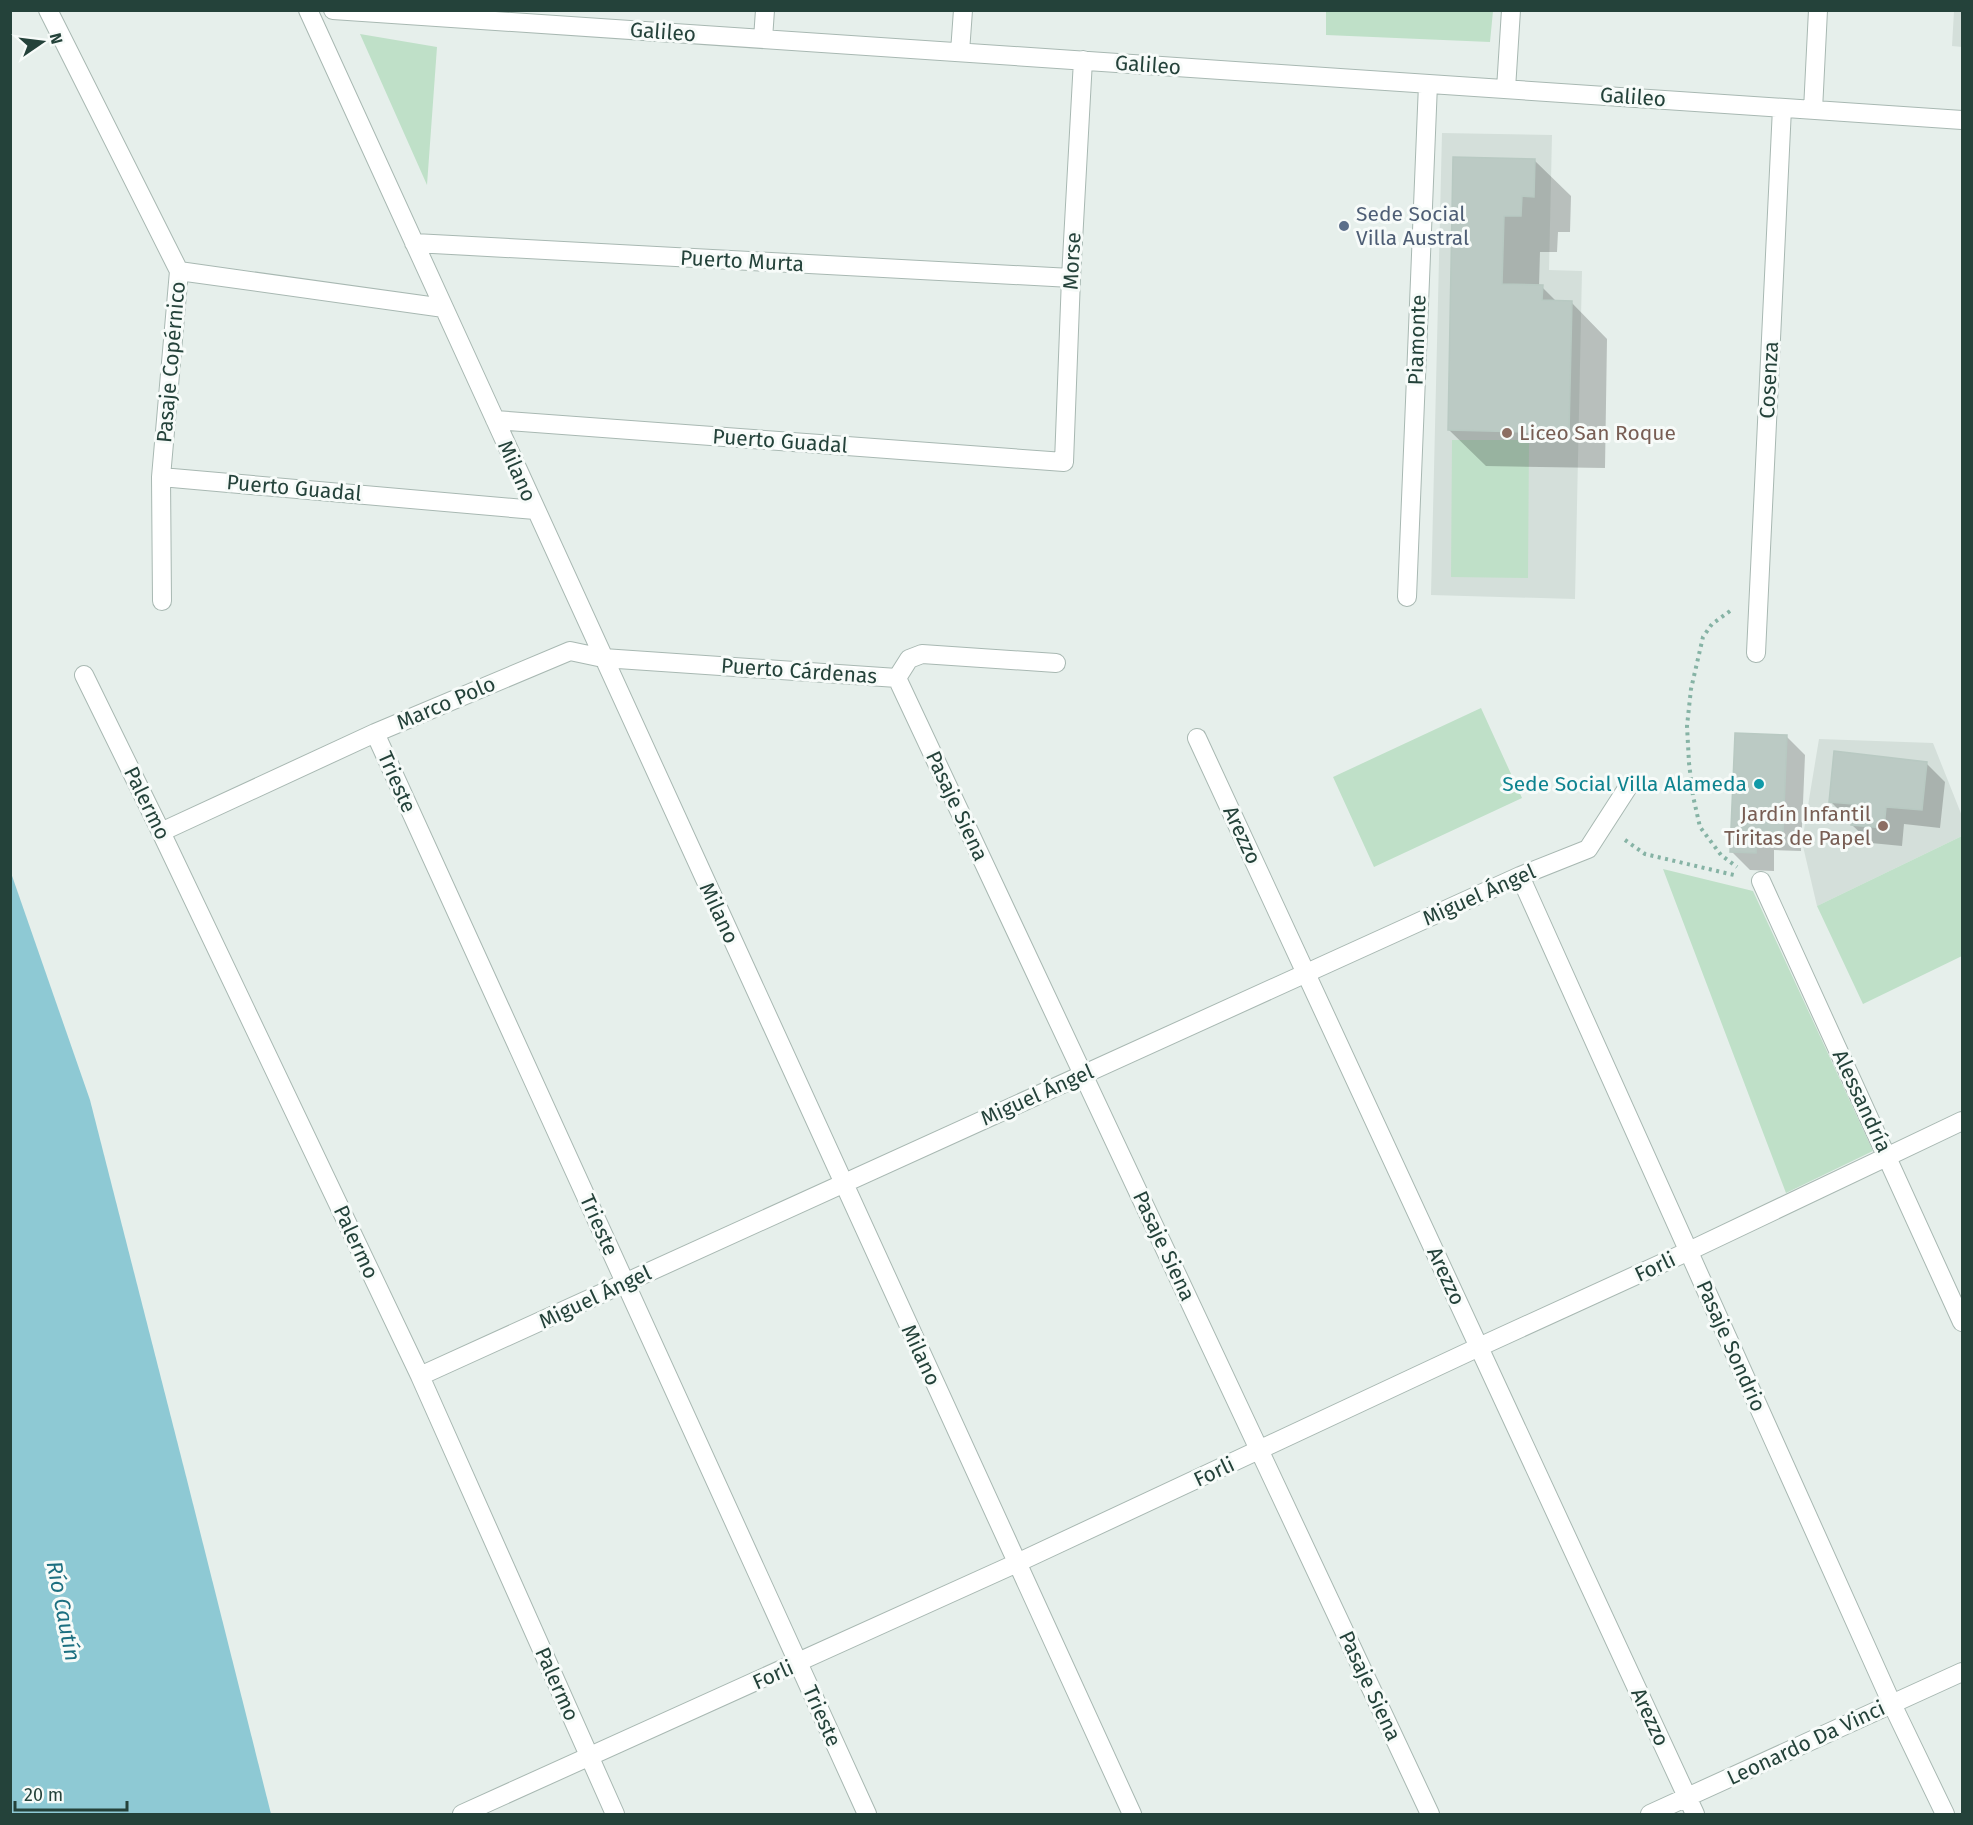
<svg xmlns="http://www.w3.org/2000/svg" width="1973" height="1825" viewBox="0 0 1973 1825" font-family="'Fira Sans',sans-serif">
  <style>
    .built { fill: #d4dfda }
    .green { fill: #bfe0c8 }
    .water { fill: #8ec9d4 }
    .shadow { fill: #0003 }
    .building { fill: #bbcac4; stroke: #b8c9c2; stroke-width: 1.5 }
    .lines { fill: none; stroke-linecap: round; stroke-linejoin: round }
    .minor-casing { stroke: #a8b8b2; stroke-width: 20 }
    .path { stroke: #86b3a5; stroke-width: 4; stroke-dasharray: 3 4.5; stroke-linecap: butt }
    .minor { stroke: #fff; stroke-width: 18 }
    .service-dot { fill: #5c6f8a; stroke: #f7fbf9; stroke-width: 2 }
    .education-dot { fill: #8d6e63; stroke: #f7fbf9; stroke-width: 2 }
    .culture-dot { fill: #0f9aa8; stroke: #f7fbf9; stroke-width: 2 }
    .labels { text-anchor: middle; stroke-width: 6; stroke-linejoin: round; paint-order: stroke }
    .street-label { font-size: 21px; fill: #24423a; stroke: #f7fbf9 }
    .service-label { font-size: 21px; fill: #4e5e75; stroke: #f7fbf9; text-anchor: start }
    .education-label { font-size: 21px; fill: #785e54; stroke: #f7fbf9; text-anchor: start }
    .culture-label { font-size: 21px; fill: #0d838f; stroke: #f7fbf9; text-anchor: end }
    .water-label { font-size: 22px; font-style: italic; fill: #1c6f80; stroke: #f7fbf9 }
  </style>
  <rect width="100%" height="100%" fill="#e6efeb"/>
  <path class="built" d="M1954 11H1962V47L1952 46Z
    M1442 133 1552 135 1549 270 1582 271 1575 599 1431 595Z
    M1819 739 1933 743 1962 816V836L1817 906 1802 842Z"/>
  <path class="green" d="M1326 11H1493L1490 42 1326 35Z
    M360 34 437 47 427 185Z
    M1452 440H1529L1528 578 1451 577Z
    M1481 708 1522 798 1374 867 1333 777Z
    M1962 836V956L1863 1004 1817 906Z
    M1663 869 1753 891 1873 1151 1786 1193Z"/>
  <path class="water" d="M10 870 90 1100 187 1480 271 1814H11Z"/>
  <path class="shadow" d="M1455 158 1534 160 1571 196 1570 232H1558L1557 252H1540L1539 287H1542L1557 302H1571L1607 339 1605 468 1486 466 1449 430Z
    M1786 736 1805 755 1801 851 1774 850V871L1750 870 1731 851Z
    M1926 763 1945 782 1940 828 1904 824 1902 846 1871 843 1852 825 1853 820H1849L1830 801Z"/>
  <path class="building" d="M1453 157 1535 159 1534 197 1522 196 1521 216H1504L1502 284 1543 285 1542 300 1572 301 1569 433 1448 430Z
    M1735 733 1787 735 1783 833 1757 832 1756 853 1730 852Z
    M1834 751 1927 762 1922 810 1886 807 1884 828 1851 825 1853 804 1829 802Z"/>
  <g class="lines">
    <defs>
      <path id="minor" d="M48 10 179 271 161 477 162 601
        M308 10 1132 1814
        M333 10 1962 120
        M763 39 765 10
        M960 52 963 10
        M1506 89 1511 10
        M1813 110 1818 10
        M414 243 1071 278
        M179 271 444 308
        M495 420 1064 462 1071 278 1083 60
        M161 477 535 510
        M1407 597 1428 84
        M1756 653 1782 108
        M84 675 161 832 420 1376 615 1814
        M897 678 1430 1814
        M375 733 867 1814
        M1197 738 1695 1814
        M161 832 375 733 570 651 603 658 897 678 909 659 922 654 1056 663
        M1520 876 1892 1704 1945 1814
        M1761 881 1962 1322
        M420 1376 1520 876 1588 849 1628 787
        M462 1814 1017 1563 1479 1347 1689 1251 1962 1121
        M1650 1814 1962 1672"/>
    </defs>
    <use href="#minor" class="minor-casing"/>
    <path class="path" d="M1730 611 1712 624 1703 637 1691 689 1687 726 1689 763 1693 796 1700 827 1721 855 1737 867
      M1625 840 1645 854 1734 875"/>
    <use href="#minor" class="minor"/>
  </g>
  <circle class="service-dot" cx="1344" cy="226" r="6"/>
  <g class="education-dot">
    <circle cx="1507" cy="433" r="6"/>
    <circle cx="1883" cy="826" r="6"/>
  </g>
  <circle class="culture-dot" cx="1759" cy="784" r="6"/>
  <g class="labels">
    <g class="street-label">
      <text transform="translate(663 32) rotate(4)" y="7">Galileo</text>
      <text transform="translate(1148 65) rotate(4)" y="7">Galileo</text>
      <text transform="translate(1633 97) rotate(4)" y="7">Galileo</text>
      <text transform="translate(742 261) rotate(3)" y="7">Puerto Murta</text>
      <text transform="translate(1072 261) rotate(-87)" y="7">Morse</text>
      <text transform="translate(1417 340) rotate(-88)" y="7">Piamonte</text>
      <text transform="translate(171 362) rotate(-85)" y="7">Pasaje Copérnico</text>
      <text transform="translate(1769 380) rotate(-87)" y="7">Cosenza</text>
      <text transform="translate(780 441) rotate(4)" y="7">Puerto Guadal</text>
      <text transform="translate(517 471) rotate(66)" y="7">Milano</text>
      <text transform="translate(294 488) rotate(5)" y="7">Puerto Guadal</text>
      <text transform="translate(799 671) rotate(4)" y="7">Puerto Cárdenas</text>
      <text transform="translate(446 703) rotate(-23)" y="7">Marco Polo</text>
      <text transform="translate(397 782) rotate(66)" y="7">Trieste</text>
      <text transform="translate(147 803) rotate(64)" y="7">Palermo</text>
      <text transform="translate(957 806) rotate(65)" y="7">Pasaje Siena</text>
      <text transform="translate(1242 835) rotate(65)" y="7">Arezzo</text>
      <text transform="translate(1479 895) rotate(-24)" y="7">Miguel Ángel</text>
      <text transform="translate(719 913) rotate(65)" y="7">Milano</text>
      <text transform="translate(1037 1095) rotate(-24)" y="7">Miguel Ángel</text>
      <text transform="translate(1862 1101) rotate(65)" y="7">Alessandría</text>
      <text transform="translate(599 1225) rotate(66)" y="7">Trieste</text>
      <text transform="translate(356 1242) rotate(65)" y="7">Palermo</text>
      <text transform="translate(1164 1246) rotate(65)" y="7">Pasaje Siena</text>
      <text transform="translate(1655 1267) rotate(-25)" y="7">Forli</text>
      <text transform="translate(1446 1276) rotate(65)" y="7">Arezzo</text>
      <text transform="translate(595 1297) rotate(-25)" y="7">Miguel Ángel</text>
      <text transform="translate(1731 1346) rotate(66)" y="7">Pasaje Sondrio</text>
      <text transform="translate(921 1355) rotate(65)" y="7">Milano</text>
      <text transform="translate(1214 1472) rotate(-25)" y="7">Forli</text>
      <text transform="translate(773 1675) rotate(-24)" y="7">Forli</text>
      <text transform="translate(557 1684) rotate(66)" y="7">Palermo</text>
      <text transform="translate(1370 1686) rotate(65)" y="7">Pasaje Siena</text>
      <text transform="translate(822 1716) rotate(66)" y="7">Trieste</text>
      <text transform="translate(1650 1717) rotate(65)" y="7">Arezzo</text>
      <text transform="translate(1806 1743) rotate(-25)" y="7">Leonardo Da Vinci</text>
    </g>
    <g class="service-label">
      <text x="1356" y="221">Sede Social<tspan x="1356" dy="24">Villa Austral</tspan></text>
    </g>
    <g class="education-label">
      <text x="1519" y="440">Liceo San Roque</text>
      <text x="1871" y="821" text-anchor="end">Jardín Infantil<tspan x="1871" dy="24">Tiritas de Papel</tspan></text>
    </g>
    <g class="culture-label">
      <text x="1747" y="791">Sede Social Villa Alameda</text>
    </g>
    <g class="water-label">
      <text transform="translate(64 1611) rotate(79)" y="8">Río Cautín</text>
    </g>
  </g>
  <rect width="1973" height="1825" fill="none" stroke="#24423a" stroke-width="24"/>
  <g transform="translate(42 42) rotate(76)" stroke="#f7fbf9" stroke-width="4.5" paint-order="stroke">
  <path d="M0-4.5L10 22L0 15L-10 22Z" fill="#24423a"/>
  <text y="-9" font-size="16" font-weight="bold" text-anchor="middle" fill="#24423a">N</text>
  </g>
  <path d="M15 1801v9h112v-9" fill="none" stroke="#24423a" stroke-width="3"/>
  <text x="24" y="1801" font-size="18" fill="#24423a" stroke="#f7fbf9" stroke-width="4.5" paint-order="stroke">20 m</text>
</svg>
